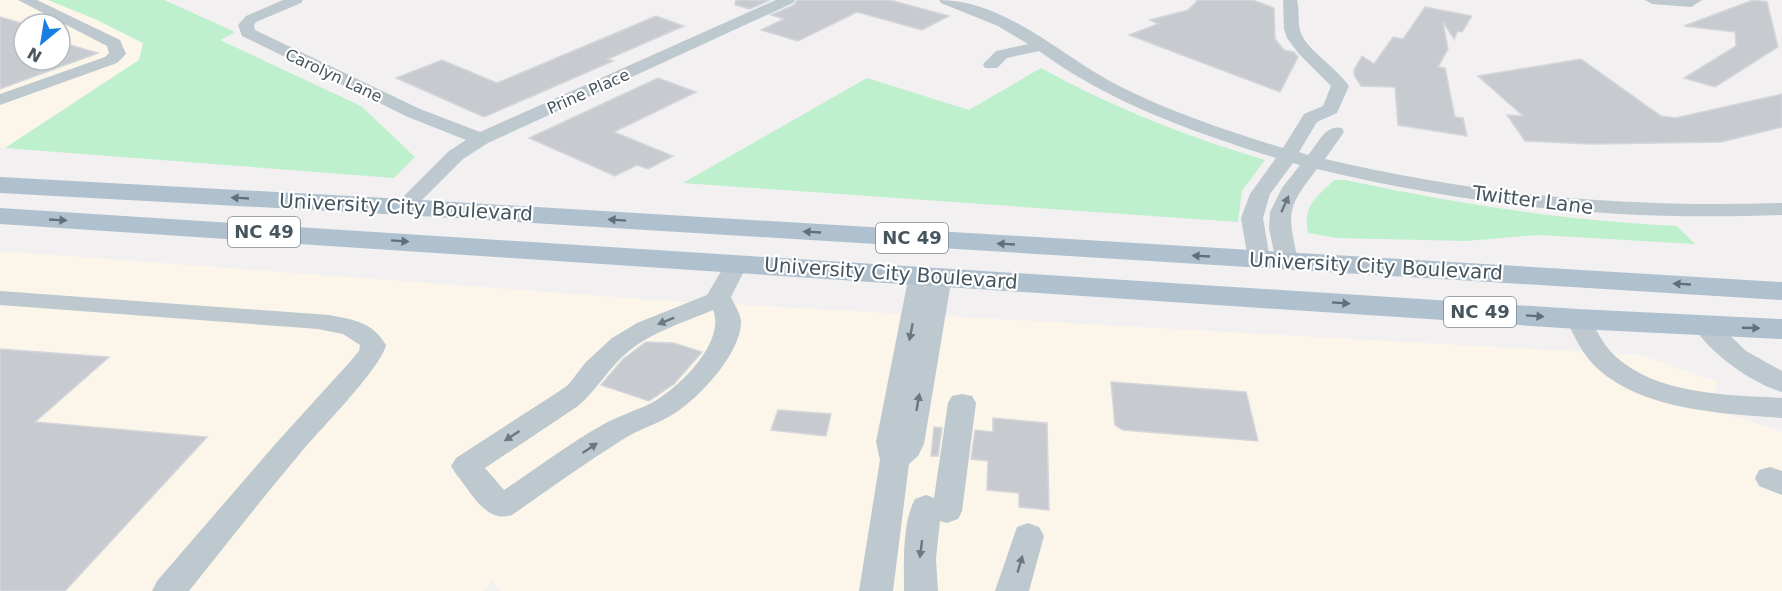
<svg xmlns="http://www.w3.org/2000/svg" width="1782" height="591" viewBox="0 0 1782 591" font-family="'DejaVu Sans',sans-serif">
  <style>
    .commercial { fill: #fcf6ea; fill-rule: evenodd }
    .green { fill: #bef0ce }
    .building { fill: #c7cbcf; stroke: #d4d6db; stroke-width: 1.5 }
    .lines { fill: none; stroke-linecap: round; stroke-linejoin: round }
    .minor { fill: #bdc8cf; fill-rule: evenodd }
    .major { fill: #afc1cf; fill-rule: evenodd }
    .oneway { fill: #61707a }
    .oneway2 { fill: #6a7880 }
    .labels { text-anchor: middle; stroke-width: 4.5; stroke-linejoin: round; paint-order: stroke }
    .far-street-label { font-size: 16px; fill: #47555e; stroke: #fff }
    .shield { fill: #fff; stroke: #7e888e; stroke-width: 1.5 }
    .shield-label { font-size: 18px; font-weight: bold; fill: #47555e }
    .street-label { font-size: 20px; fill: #47555e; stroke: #fff }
  </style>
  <rect width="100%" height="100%" fill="#f2f0f0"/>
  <path class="commercial" d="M0 0H155L98 21 143 44 139 60 5 148H0ZM24 24H60V60H24Z
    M0 251 656 300 1640 355 1718 382 1706 407 1782 432V591H501L492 580 484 591H0Z"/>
  <path class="green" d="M48 0H164L235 32 220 40 361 106 415 157 394 178 5 148 139 60 143 43 97 20Z
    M1041 68C1114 108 1185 136 1265 160L1242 191 1238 222 683 183 867 78 969 110Z
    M1334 180H1345C1458 204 1561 220 1677 226L1695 244 1539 235 1466 241 1337 238 1308 233C1303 205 1315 199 1334 180Z"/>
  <path class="building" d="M736 0H770L750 9 735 5Z
    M797 0H890L949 16 922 30 857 12 798 41 761 30 784 19 771 15 794 5Z
    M1198 0H1253L1274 8 1275 39 1284 50 1294 52 1298 57 1280 92 1129 35 1158 24 1150 20 1188 10Z
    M1753 0 1767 2 1778 47 1715 87 1684 78 1736 46 1735 32 1684 26Z
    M1425 7 1472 16 1462 32 1458 31 1454 39 1443 22 1448 49 1438 67 1445 68 1455 117 1463 118 1467 136 1398 125 1395 87 1361 86 1354 75V70L1362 56 1374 64 1393 37 1403 39Z
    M656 16 684 26 608 59 613 61 484 117 396 78 442 60 497 83Z
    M0 17 24 24V60H60V42L98 53 0 89Z
    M1581 59 1661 116 1675 118 1782 94V127L1721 142 1592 144 1525 141 1507 115 1523 116 1478 76Z
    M658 78 696 92 614 132 673 156 648 169 637 165 615 176 529 138Z
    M646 342 674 343 702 352 674 384 649 401 601 385 623 359Z
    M0 349 109 357 35 422 207 437 65 591H0Z
    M1111 382 1246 392 1258 441 1123 430 1115 425Z
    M778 410 831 414 826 436 771 430Z
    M993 418 1047 423 1049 510 1019 507V493L987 490 988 461 971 459 975 430 993 432Z
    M934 427 942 428 938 456H931Z"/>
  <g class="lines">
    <path class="minor" d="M18 0H37L120 40 126 54 117 63 0 105V94L105 57 109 53 107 46Z
      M283 0H303L301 3 256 22 254 25 255 30 420 109 480 132 776 0H795L793 3 488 143 463 159 411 211 404 213 397 211 393 207 449 151 466 140 408 117 242 36 238 25 246 16Z
      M939 0C1006 0 1062 57 1119 86 1171 112 1227 131 1283 148L1304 114 1323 106 1331 86 1299 54 1287 38 1284 29 1283 0H1297C1300 11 1297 23 1301 33 1307 50 1337 68 1349 86L1337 113 1317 122 1299 152 1308 155C1318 144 1325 124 1342 128L1344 132 1325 159C1478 195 1626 208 1782 203V215C1619 221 1476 207 1317 169 1285 210 1288 213 1298 261L1295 266 1287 268 1279 266 1276 261 1269 229 1270 212 1282 188 1300 165 1293 163 1270 194 1263 218 1270 259 1267 264 1259 266 1251 264 1248 259 1241 218 1250 194 1276 158C1193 132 1110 103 1039 51L1007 58 997 68H985L983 64 996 51 1028 44 998 26 941 3Z
      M1645 0H1702L1691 7 1652 4Z
      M737 256 745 258 748 263 731 297C734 304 741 314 741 322 741 353 700 397 675 413 659 424 638 429 622 440 584 464 548 490 512 515 486 524 471 492 456 474L451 466 456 458 558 392 568 385 586 362 612 338 637 323 707 295 729 258ZM713 310C726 342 680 386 655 401 639 410 620 415 604 424 570 443 537 468 504 490L485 468 578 406C597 390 609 367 629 351 652 332 685 322 713 310Z
      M921 268 931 272 940 269 948 271 952 276 924 444 918 456 909 464 893 591H859L880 460 876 442 909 275 913 270Z
      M0 291 329 315C355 320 372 322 386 345 380 370 317 432 298 456 261 500 225 546 189 591H152L157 581 278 441 348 364 359 351 360 345 343 334 318 329 0 305Z
      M1578 311 1587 314C1596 328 1602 344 1615 356 1658 395 1727 395 1782 398V418C1724 414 1643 410 1598 369 1583 356 1574 336 1566 319L1569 314Z
      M1705 318 1714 320 1746 351 1782 371V392C1751 383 1710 353 1693 326L1696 320Z
      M962 394 972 396 976 403 962 511 958 519 947 523 940 521 936 559 938 591H904C904 564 902 522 915 499L926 495 934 498 948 403 952 396Z
      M1770 467 1782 471V495L1759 486 1755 478 1759 470Z
      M1028 523 1039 527 1044 536 1029 591H995L1017 527Z"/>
    <path class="major" d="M0 177 404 199 1782 282V300L404 215 0 193Z
      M0 208 1578 309 1782 319V339L1578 329 0 224Z"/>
  </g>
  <defs><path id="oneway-solid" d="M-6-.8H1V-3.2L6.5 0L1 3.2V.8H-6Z" transform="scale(1.5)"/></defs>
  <g class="oneway">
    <use href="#oneway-solid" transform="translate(240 198) rotate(-177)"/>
    <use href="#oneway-solid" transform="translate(58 220) rotate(3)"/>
    <use href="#oneway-solid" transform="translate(617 220) rotate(-176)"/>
    <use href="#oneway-solid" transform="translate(812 232) rotate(-177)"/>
    <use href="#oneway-solid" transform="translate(400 241) rotate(4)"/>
    <use href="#oneway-solid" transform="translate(1006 244) rotate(-177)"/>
    <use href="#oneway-solid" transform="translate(1201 256) rotate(-177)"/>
    <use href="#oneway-solid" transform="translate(1682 284) rotate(-177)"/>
    <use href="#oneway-solid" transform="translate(1341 303) rotate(4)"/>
    <use href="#oneway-solid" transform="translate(1535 316) rotate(4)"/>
    <use href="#oneway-solid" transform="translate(1751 328) rotate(2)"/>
  </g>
  <g class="oneway2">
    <use href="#oneway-solid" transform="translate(1285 204) rotate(-66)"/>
    <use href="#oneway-solid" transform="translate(666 321) rotate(158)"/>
    <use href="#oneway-solid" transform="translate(911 332) rotate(101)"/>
    <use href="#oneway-solid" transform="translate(918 402) rotate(-80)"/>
    <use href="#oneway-solid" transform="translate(512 436) rotate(147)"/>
    <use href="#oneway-solid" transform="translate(590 448) rotate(-34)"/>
    <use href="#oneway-solid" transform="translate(921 549) rotate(97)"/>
    <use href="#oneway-solid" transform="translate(1020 564) rotate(-74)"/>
  </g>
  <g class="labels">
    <g class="far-street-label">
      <text transform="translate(334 75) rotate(25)" y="6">Carolyn Lane</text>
      <text transform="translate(588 91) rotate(-24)" y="6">Prine Place</text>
    </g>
    <g class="shield">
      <rect x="228" y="217" width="72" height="30" rx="4.5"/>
      <rect x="876" y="223" width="72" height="30" rx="4.5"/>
      <rect x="1444" y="297" width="72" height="30" rx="4.5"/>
    </g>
    <g class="shield-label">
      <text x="264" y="238">NC 49</text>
      <text x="912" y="244">NC 49</text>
      <text x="1480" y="318">NC 49</text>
    </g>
    <g class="street-label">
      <text transform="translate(1533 200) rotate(7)" y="7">Twitter Lane</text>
      <text transform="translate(406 207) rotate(3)" y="7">University City Boulevard</text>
      <text transform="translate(1376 266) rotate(3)" y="7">University City Boulevard</text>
      <text transform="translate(891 273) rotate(4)" y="7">University City Boulevard</text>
    </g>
  </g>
  <g transform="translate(42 42) rotate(210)"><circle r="28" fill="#ffffff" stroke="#b5bbbf" stroke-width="1.5"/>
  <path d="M0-4.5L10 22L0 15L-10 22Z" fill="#187ee4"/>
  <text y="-9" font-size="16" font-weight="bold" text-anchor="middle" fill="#47555e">N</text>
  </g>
</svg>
